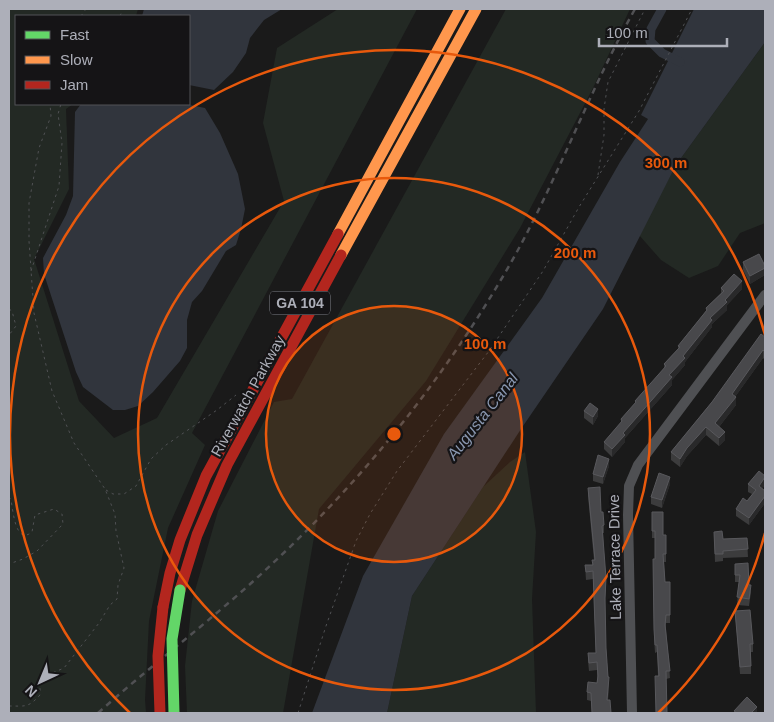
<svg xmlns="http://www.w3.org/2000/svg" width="774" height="722" viewBox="0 0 774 722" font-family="Helvetica,sans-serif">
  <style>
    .green { fill: #232924 }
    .water { fill: #31353d }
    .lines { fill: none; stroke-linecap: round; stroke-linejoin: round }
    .canal { stroke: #31353d; stroke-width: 9 }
    .path { stroke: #505154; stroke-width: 1; stroke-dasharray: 2.5 4; stroke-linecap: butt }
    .street { stroke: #4f5053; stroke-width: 10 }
    .slow { stroke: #ff974d; stroke-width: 11 }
    .jam { stroke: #b3261e; stroke-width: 11 }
    .rail { stroke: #505053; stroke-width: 2.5; stroke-dasharray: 6 5; stroke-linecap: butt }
    .fast-bridge { stroke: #63d668; stroke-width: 11 }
    .jam-bridge { stroke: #b3261e; stroke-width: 11 }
    .wall { fill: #3c3c3d }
    .shaded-wall { fill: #29292a }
    .building { fill: #48484b; stroke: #58585c }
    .ring { fill: none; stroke: #e8590c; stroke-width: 2.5 }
    .labels { text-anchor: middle; stroke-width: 4.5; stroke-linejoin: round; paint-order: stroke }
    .shield { fill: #151416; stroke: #7f8088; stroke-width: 1 }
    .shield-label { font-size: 14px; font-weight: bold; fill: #adafb9 }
    .street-label { font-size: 15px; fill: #adafb9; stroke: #151416 }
    .water-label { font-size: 16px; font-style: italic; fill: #8997b0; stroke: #151416 }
    .centre { fill: #e8590c; stroke: #151416; stroke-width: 2.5 }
    .ring-label { font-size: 15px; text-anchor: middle; font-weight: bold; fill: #e8590c; stroke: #151416; stroke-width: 4.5; stroke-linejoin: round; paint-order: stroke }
  </style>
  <rect width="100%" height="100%" fill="#1a1a1a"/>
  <path class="green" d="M9 9H138L136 16H16V104H73L66 109 69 189 34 259 79 401 114 438 157 418 284 201 263 123 277 48 338 9H417L192 433 205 445 168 528 149 621 145 700 146 713H9Z
    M506 9H630L593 88 520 228 426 381 319 509 283 713H187L185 666 192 601 218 511 274 402 292 399Z
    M765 42V223L740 233 718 266 689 278 661 260 639 235 676 165Z
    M525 452 536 532 532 599 536 713H387L412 596 483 487 510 462Z"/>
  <path class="water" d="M144 9H282L264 20 250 38 246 53 233 72 214 90 189 85V16H142Z
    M694 9H765V42L676 165 603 309 521 429 412 596 387 713H312L363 576 444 434 542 298 620 162 648 119 641 115Z
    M81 104H185L205 108 220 133 238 174 245 209 241 229 236 245 226 251 202 291 192 302 187 320V348L180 361 153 392 138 406 125 410H113L83 387 76 372 44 274 43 258 66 215 73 196 75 112Z"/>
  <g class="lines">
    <path class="canal" d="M662 9 651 29 650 41 662 53 680 62"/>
    <path class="path" d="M81 16 86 9
      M120 16 123 9
      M598 175 604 135V109L608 82 645 9
      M31 271 59 186 62 143 58 114 61 104
      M9 309 12 311 16 326 9 335
      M106 490 113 494H124L136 486 151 459 166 445 217 410 236 395
      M9 497 11 500C13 509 15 546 32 532L35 515 54 509 62 514 63 524 37 551 23 559 9 564
      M9 706C26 706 28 708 40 695V680L43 677 64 668 99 623 110 605 117 599 118 585 124 568 116 531 115 514 105 489 74 443 52 391 34 313 29 241V203L39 148 51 116 50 104
      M298 713 326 626 356 541 370 514 397 471 489 351 543 271 579 207 639 111 692 9"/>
    <path class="street" d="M632 713 628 515 629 486 638 465 765 295"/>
    <path class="slow" d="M338 234 460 9
      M341 255 476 9"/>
    <path class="jam" d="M180 590 197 535 227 465 341 255
      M163 607 170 573 180 540 206 476 338 234"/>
    <path class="rail" d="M98 713C155 662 217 616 273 563 361 481 437 387 499 283 552 196 585 98 635 9"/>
    <path class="fast-bridge" d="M174 713 172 639 180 590"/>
    <path class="jam-bridge" d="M160 713 158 656 163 607"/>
  </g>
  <path class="wall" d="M743 262 765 266V275L750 284 743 270Z
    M721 288 742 289 727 305V310L712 324V327L685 362V365L672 380V385L625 438V442L612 457 604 449V442L621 423V419L635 404V401L664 369V364L678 349V346L706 311V308L721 293Z
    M765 337V360L763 358 735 397 736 405 719 427 725 440 719 446 706 435 687 456 680 467 671 460V452Z
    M584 411 598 416 593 425 584 418Z
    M609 466 603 484 593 481V474Z
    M765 476V485L762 488 765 491V503L749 525 736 516V509L747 501 752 494 748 492V484Z
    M670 484 662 508 651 504V497Z
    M588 488 601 512 604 525V533H603L606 586 605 603 606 648 608 677 609 685 608 700 611 713H592L591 701 587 700V692L597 683V670L589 671 588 661V653H596L593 579 586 580 585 565H592L594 560 588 496Z
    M652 512 663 535H666V562H664L665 582H670V623H666V628L670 678 666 679 658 676 657 652 655 653 654 637 653 567 655 559V538H652Z
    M714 532 723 539 747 538 748 557 723 558V561L715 562Z
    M735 564 749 585 751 592 749 606 737 605 739 582H735Z
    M735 611 753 644V652H751V674H740Z"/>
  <path class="shaded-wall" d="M765 268V275L750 284V276Z
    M742 281V289L727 305V310L712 324V327L685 362V365L672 380V385L625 438V442L612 457V449L623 433 683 356 710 318 725 300Z
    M763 350V358L732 401 736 397V405L715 432V423L732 394Z
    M598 409V416L593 425V417Z
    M706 427V435L687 456 680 467V459L687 448Z
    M725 432V440L719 446V438Z
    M609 459V466L603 484V477Z
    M670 477V484L662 508V500Z
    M765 477V485L759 493V486Z
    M765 496V503L749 525V518Z
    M609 677V685L607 708V700Z
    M757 707V713H751Z"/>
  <path class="building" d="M759 254 765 266V268L750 276 743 262Z
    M734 274 742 281 725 300 727 302 710 318 712 320 683 356 685 358 669 375 672 377 623 433 625 435 612 449 604 442 622 421 621 419 636 402 635 401 666 366 664 364 680 347 678 346 707 310 706 308 724 291 721 288Z
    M761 334 765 337V352L763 350 732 394 736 397 715 423 725 432 719 438 706 427 687 448 680 459 671 452 712 402Z
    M590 403 598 409 593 417 584 411Z
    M598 455 609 459 603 477 593 474Z
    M759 471 765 476V477L759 486 765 491V496L749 518 736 509 743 498 747 501 756 490 748 484Z
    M659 473 670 477 662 500 651 497Z
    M600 487 601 512H603L604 525 602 526 606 578 605 598 606 648 608 677H609L607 700H610L611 713H592L591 693 587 692 588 682 597 683 598 676 597 662 589 663 588 653H596L593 571 586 572 585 565H593L592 560H595L588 488Z
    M652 512H663V535H666V554H663L665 582H670V615H666L665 625 670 671H666L667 713H656L655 676H659L657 645H655L654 629 653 559H655V531H652Z
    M722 531 723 539 747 538 748 549 723 551V554H715L714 532Z
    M748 563 749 585H751L749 599 737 597 740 575H735V564Z
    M750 610 753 644H750L751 666 740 667 735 611Z
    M747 697 757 707 751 713H737L734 711Z"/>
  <circle cx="394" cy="434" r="128" fill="#e8590c" fill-opacity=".12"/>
  <g class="ring">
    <circle cx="394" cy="434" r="128"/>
    <circle cx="394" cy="434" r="256"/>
    <path d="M765 533A384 384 0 0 1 658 713M130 713A384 384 0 1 1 765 335"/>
  </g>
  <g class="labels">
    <rect class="shield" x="270" y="291.5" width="60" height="23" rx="4"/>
    <g class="shield-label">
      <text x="300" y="308">GA 104</text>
    </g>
    <g class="street-label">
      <text transform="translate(248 396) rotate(-61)" y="5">Riverwatch Parkway</text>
      <text transform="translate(615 557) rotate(-91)" y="5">Lake Terrace Drive</text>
    </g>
    <g class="water-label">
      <text transform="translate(482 416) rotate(-52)" y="6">Augusta Canal</text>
    </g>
  </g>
  <circle cx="394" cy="434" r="8" class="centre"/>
  <g class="ring-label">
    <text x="666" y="168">300 m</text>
    <text x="575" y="258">200 m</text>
    <text x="485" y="349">100 m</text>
  </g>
  <rect width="774" height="722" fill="none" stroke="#adafb9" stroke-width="20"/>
  <rect x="15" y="15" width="175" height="90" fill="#151416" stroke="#525257"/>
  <rect x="25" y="31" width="25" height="8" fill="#63d668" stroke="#525257"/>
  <text x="60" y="40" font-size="15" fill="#adafb9">Fast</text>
  <rect x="25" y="56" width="25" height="8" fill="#ff974d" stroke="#525257"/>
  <text x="60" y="65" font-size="15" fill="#adafb9">Slow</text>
  <rect x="25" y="81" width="25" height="8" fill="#b3261e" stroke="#525257"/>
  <text x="60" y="90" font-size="15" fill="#adafb9">Jam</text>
  <g transform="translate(40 682) rotate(224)" stroke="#151416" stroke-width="4" paint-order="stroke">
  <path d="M0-4L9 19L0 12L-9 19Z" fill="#adafb9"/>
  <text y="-8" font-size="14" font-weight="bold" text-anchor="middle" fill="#adafb9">N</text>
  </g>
  <path d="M599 38v8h128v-8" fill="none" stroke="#adafb9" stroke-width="2.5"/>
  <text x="606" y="38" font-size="15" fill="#adafb9" stroke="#151416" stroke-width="4" paint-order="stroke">100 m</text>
</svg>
